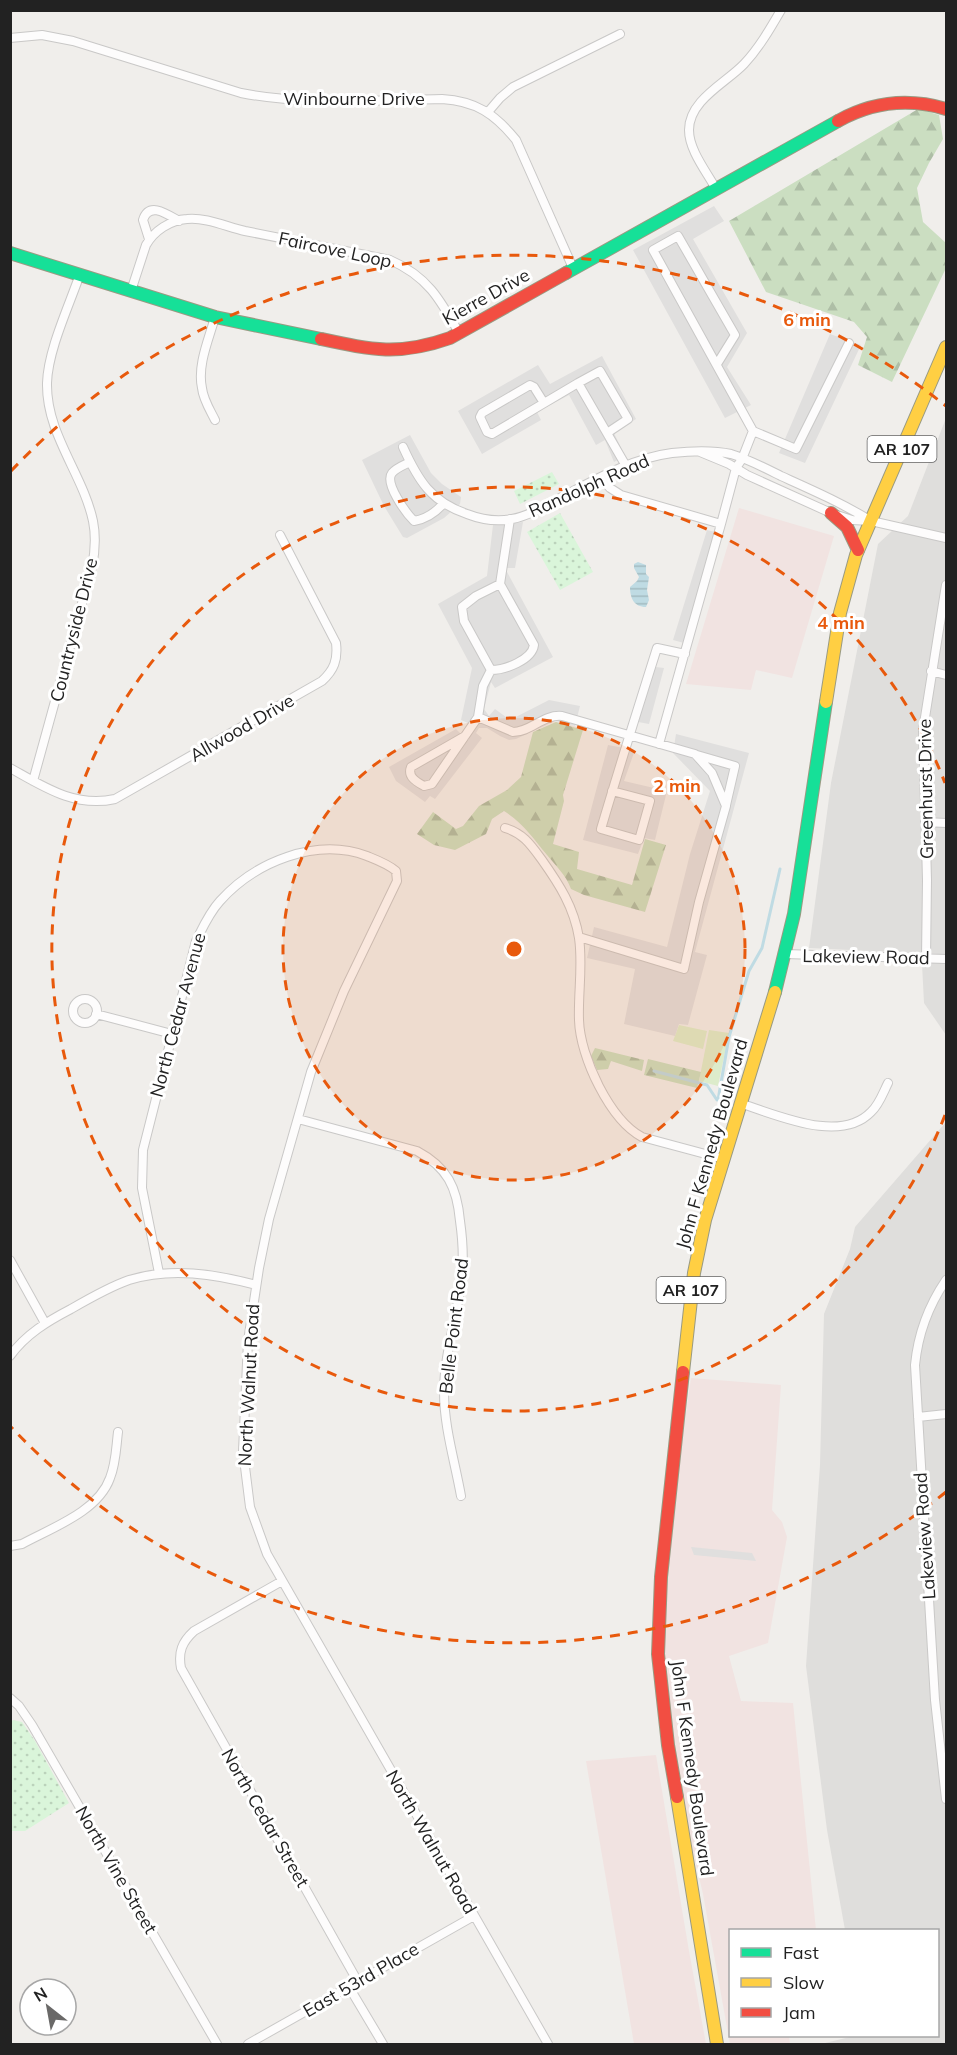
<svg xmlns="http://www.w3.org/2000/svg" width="957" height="2055" viewBox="0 0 957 2055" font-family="Mulish,sans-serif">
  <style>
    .residential { fill: #dfdedc }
    .commercial { fill: #f1e3e1 }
    .grass { fill: #ddeccb }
    .forest { fill: url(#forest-firs) }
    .park { fill: url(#park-dots) }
    .parking { fill: #e0dfde }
    .water { fill: url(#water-rules) }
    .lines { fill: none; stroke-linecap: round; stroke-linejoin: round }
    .stream { stroke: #bfdbe3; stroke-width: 3 }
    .street-casing { stroke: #c9c8c7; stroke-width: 10 }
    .fast-casing { stroke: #999a82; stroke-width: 14 }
    .slow-casing { stroke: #999a82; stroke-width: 14 }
    .jam-casing { stroke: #999a82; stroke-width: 14 }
    .street { stroke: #fdfcfc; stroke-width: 8 }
    .fast { stroke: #16e098; stroke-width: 12 }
    .slow { stroke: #ffcf43; stroke-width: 12 }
    .jam { stroke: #f24e42; stroke-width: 12 }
    .ring { fill: none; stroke: #e8590c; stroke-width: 3; stroke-dasharray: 10 8 }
    .labels { text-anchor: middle; stroke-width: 6; stroke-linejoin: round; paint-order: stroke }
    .shield { fill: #fff; stroke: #646464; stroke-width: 1.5 }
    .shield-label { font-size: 16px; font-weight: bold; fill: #222 }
    .street-label { font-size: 18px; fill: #222; stroke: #fff }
    .centre { fill: #e8590c; stroke: #fff; stroke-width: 3 }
    .ring-label { font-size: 18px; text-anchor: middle; font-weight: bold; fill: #e8590c; stroke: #fff; stroke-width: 6; stroke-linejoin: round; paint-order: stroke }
  </style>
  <defs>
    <pattern id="forest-firs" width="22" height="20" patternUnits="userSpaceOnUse" patternTransform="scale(1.5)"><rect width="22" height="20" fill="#cbdec1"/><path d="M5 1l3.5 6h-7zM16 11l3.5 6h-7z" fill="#aebea6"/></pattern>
    <pattern id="park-dots" width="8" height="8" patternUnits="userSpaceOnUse" patternTransform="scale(1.5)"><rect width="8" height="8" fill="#daf5da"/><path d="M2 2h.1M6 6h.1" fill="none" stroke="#bbd2bb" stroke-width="1.8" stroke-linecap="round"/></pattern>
    <pattern id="water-rules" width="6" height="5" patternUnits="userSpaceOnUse" patternTransform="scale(1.5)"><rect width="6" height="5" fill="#bfdbe3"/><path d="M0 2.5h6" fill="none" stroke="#a4bcc2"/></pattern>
  </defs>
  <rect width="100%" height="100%" fill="#f0eeeb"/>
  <path class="residential" d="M946 418V1035L924 1003 922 964 913 953 809 948 831 783 878 544 908 516Z
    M946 1122V2044H821L854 2036H938V1930H845L827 1830 806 1666 820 1465 824 1314 850 1249 855 1227Z"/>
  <path class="commercial" d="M739 508 834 536 792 678 756 670 751 690 686 684Z
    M691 1378 781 1385 772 1510 782 1522 787 1537 768 1643 729 1656 741 1701 793 1703 816 1930H730V2036H789L790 2044H730L703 1894 668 1745 658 1614Z
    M656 1755 689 1951 706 2044H634L586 1761Z"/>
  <path class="grass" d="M679 1025 707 1031 703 1049 673 1041Z
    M709 1030 729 1033 718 1086 699 1081Z"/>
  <path class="forest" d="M918 109 939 115 943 139 929 163 917 188 923 222 946 243V268L892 382 858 365 867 337 854 322 766 292 729 221Z
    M556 722 583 730 563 795 564 801 553 844 579 852 577 869 632 885 645 839 666 845 645 912 584 895 571 889C566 875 556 866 547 855 532 837 524 824 504 811L492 819 486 834 455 850 434 845 417 834 433 812 456 829 463 826 479 806 507 790 521 777 533 732Z
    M595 1048 644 1060 642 1071 611 1061 608 1069 597 1070 591 1056Z
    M648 1059 701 1072 697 1088 644 1075Z"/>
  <path class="park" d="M552 472 559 484 520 504 514 491Z
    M560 513 593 572 560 590 527 532Z
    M13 1720 22 1722 35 1741 69 1803 25 1831H11L10 1723Z"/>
  <path class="parking" d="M714 206 724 221 693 239 747 333 727 367 751 405 725 418 633 250Z
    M830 334 861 345 805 463 779 453Z
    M602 356 636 419 614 433 625 456 614 462 605 440 596 445 569 395 537 412 541 420 482 454 458 411 538 365 550 384Z
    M410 435 431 473 442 484 461 497 460 504 444 518 407 538 403 537 384 506 362 460Z
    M523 522 515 568H507L506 570 553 657 495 688 491 682 484 709 489 716 495 709 510 720 549 700 580 706 575 726 555 721 516 739 509 740 500 736 487 728H479L476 733 482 738 435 799 430 796 425 802 396 781 389 767 456 729 461 734 468 723 461 720 472 668 438 604 487 576 493 525Z
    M707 530 715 532 684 643 673 640Z
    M648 666 664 668 649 724 633 721Z
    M676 734 749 753 695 952 707 955 688 1025 679 1024 675 1036 624 1024 635 969 587 958 594 927 667 947 690 854 710 791 673 753Z
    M608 745 635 750 624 781 667 791 655 840 644 838 638 854 583 840Z
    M691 1547 752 1553 756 1561 694 1555Z"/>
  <path class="water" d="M638 562 646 565V574L649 577 647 590 649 600 646 607C634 607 630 598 630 587L637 581 639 577 634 568V564Z"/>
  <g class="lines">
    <path class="stream" d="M654 1071 707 1085 717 1100
      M718 1100 729 1037 749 971 762 948 780 869"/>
    <defs>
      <path id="street" d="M10 38 42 35 73 41 241 93C307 106 375 100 442 99 476 101 495 114 516 140L573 268
        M488 112 500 98 513 87 620 34
        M716 189C706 171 689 150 689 130 689 100 726 83 744 64 759 48 770 29 781 10
        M149 239 143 220C149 201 167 214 179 221
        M131 291 146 245C154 231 170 220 187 219 206 217 227 227 245 231 294 241 342 250 390 260 427 276 440 299 459 333
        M717 364 735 335 678 236 653 250 753 431 742 459 736 468 721 524
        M578 383 600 371 628 419 607 433
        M544 403 534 387 530 385 482 413 480 417 487 432 492 434 578 383 626 466
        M215 420C210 410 203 399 202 388 197 365 209 339 215 317
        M753 431 796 449 849 343
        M403 447C418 480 431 502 467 514 480 519 497 522 512 519 528 516 543 507 558 499 593 481 632 458 672 453 690 451 713 450 731 454 748 459 765 468 781 476 812 490 842 503 871 521
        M700 452 729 464 747 475 831 513 852 520 871 521 946 538
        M410 462C404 465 396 468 392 473 384 483 406 513 414 521 426 519 435 513 443 504
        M601 478 610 488 621 495 721 524 659 744
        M510 519 500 584 534 645C532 660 505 670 491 670L483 686 478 717 513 732C531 732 543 714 562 716L695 754 712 773 726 806 699 902 684 969 579 937
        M491 670 464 621 462 607 476 596 500 584
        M931 671 946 675
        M465 736 411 767C407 777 417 782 424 786L432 784 478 717
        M697 755 735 766 726 805
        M10 768C44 787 75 808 115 799L322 681C334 670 338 660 336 643L280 535
        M33 781 92 567C95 552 96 536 93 521 83 474 46 434 47 383 48 350 69 306 80 274
        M612 791 650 801 639 840 601 829C619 768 638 708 657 648L685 654
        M925 822 946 823
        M505 828C523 833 531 845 542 860 559 884 574 907 579 938 583 965 578 993 579 1020 580 1057 610 1120 642 1137L724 1159
        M785 954 946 959
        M926 958 927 880 923 730 946 585
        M73 1011a12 12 0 1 1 24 0a12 12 0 1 1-24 0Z
        M96 1014 172 1034
        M742 1104C778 1115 840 1144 871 1112 879 1105 883 1093 888 1083
        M298 1119 417 1151C447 1167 457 1187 460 1221 463 1242 464 1263 461 1284 456 1320 444 1356 444 1392 444 1427 455 1462 461 1496
        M10 1260 45 1323
        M159 1273 142 1188 143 1150 196 941C203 927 209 913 220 901 255 862 316 837 367 856 377 860 388 864 396 871L397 881 344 991 311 1072 269 1219 259 1268 248 1341 243 1451 250 1507 267 1554 548 2044
        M946 1280C929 1305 918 1334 915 1365L935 1700 946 1799
        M10 1356C26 1334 48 1321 71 1309 90 1298 109 1287 129 1280 171 1267 215 1274 256 1285
        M918 1417 946 1414
        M10 1546 22 1544C51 1528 98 1512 110 1478 116 1463 116 1448 118 1432
        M282 1581 194 1631C182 1642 178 1652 181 1668L358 1982
        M10 1698 19 1706 32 1725 217 2044
        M349 1987 383 2044
        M248 2044 474 1916"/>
      <path id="fast" d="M10 253 215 317 321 339
        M566 273 838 121
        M775 992 794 914 826 702"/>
      <path id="slow" d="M826 702 840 613 856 555 946 347
        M683 1372 694 1273 705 1220 775 992
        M677 1797 717 2044"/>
      <path id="jam" d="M838 121C872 102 909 98 946 109
        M321 339C372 350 399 356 450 338L566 273
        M831 513 847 527 858 550
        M677 1797 668 1745 658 1654 661 1577 683 1372"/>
    </defs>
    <use href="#street" class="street-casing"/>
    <use href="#fast" class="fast-casing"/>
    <use href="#slow" class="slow-casing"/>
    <use href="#jam" class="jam-casing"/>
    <use href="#street" class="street"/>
    <use href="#fast" class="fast"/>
    <use href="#slow" class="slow"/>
    <use href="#jam" class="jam"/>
  </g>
  <circle cx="514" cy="949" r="231" fill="#e8590c" fill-opacity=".12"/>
  <g class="ring">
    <circle cx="514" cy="949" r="231"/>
    <path d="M945 1115A462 462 0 1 1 945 783"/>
    <path d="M946 1492A694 694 0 0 1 11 1427M11 471A694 694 0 0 1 946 406"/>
  </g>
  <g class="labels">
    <g class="shield">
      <rect x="867.5" y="436" width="69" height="26" rx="4.5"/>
      <rect x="656.5" y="1277" width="69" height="26" rx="4.5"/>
    </g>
    <g class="shield-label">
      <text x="902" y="455">AR 107</text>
      <text x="691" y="1296">AR 107</text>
    </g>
    <g class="street-label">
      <text x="354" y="105">Winbourne Drive</text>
      <text transform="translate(335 250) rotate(12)" y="6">Faircove Loop</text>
      <text transform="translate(486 297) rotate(-29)" y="6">Kierre Drive</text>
      <text transform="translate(589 486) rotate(-24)" y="6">Randolph Road</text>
      <text transform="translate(74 630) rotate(-76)" y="6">Countryside Drive</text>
      <text transform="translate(242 728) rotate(-30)" y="6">Allwood Drive</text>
      <text transform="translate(926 789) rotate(-91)" y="6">Greenhurst Drive</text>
      <text transform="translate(866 957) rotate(1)" y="6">Lakeview Road</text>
      <text transform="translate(178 1015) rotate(-75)" y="6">North Cedar Avenue</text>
      <text transform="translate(712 1144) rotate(-74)" y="6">John F Kennedy Boulevard</text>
      <text transform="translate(454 1326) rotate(-83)" y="6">Belle Point Road</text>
      <text transform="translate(249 1385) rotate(-87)" y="6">North Walnut Road</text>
      <text transform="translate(925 1536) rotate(-94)" y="6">Lakeview Road</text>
      <text transform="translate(692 1768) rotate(82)" y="6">John F Kennedy Boulevard</text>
      <text transform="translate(265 1818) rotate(60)" y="6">North Cedar Street</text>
      <text transform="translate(431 1842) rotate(60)" y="6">North Walnut Road</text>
      <text transform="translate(116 1870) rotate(60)" y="6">North Vine Street</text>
      <text transform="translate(361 1980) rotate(-30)" y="6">East 53rd Place</text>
    </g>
  </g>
  <circle cx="514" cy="949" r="9" class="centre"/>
  <g class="ring-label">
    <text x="807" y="326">6 min</text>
    <text x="841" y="629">4 min</text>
    <text x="677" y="792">2 min</text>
  </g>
  <rect width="957" height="2055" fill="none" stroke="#222222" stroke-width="24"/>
  <rect x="729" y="1929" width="210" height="108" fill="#ffffff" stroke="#a7a7a7" stroke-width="1.5"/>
  <rect x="741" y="1948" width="30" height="9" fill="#16e098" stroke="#a7a7a7" stroke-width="1.5"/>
  <text x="783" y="1959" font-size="18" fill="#222222">Fast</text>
  <rect x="741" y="1978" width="30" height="9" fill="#ffcf43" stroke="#a7a7a7" stroke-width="1.5"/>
  <text x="783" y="1989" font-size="18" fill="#222222">Slow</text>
  <rect x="741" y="2008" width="30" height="9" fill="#f24e42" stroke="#a7a7a7" stroke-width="1.5"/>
  <text x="783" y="2019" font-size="18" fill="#222222">Jam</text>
  <g transform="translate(48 2007) rotate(329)"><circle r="28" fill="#ffffff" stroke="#a7a7a7" stroke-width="1.5"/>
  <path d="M0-4.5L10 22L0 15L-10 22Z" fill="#6a6968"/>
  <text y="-9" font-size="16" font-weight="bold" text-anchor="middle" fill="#222222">N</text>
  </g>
</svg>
